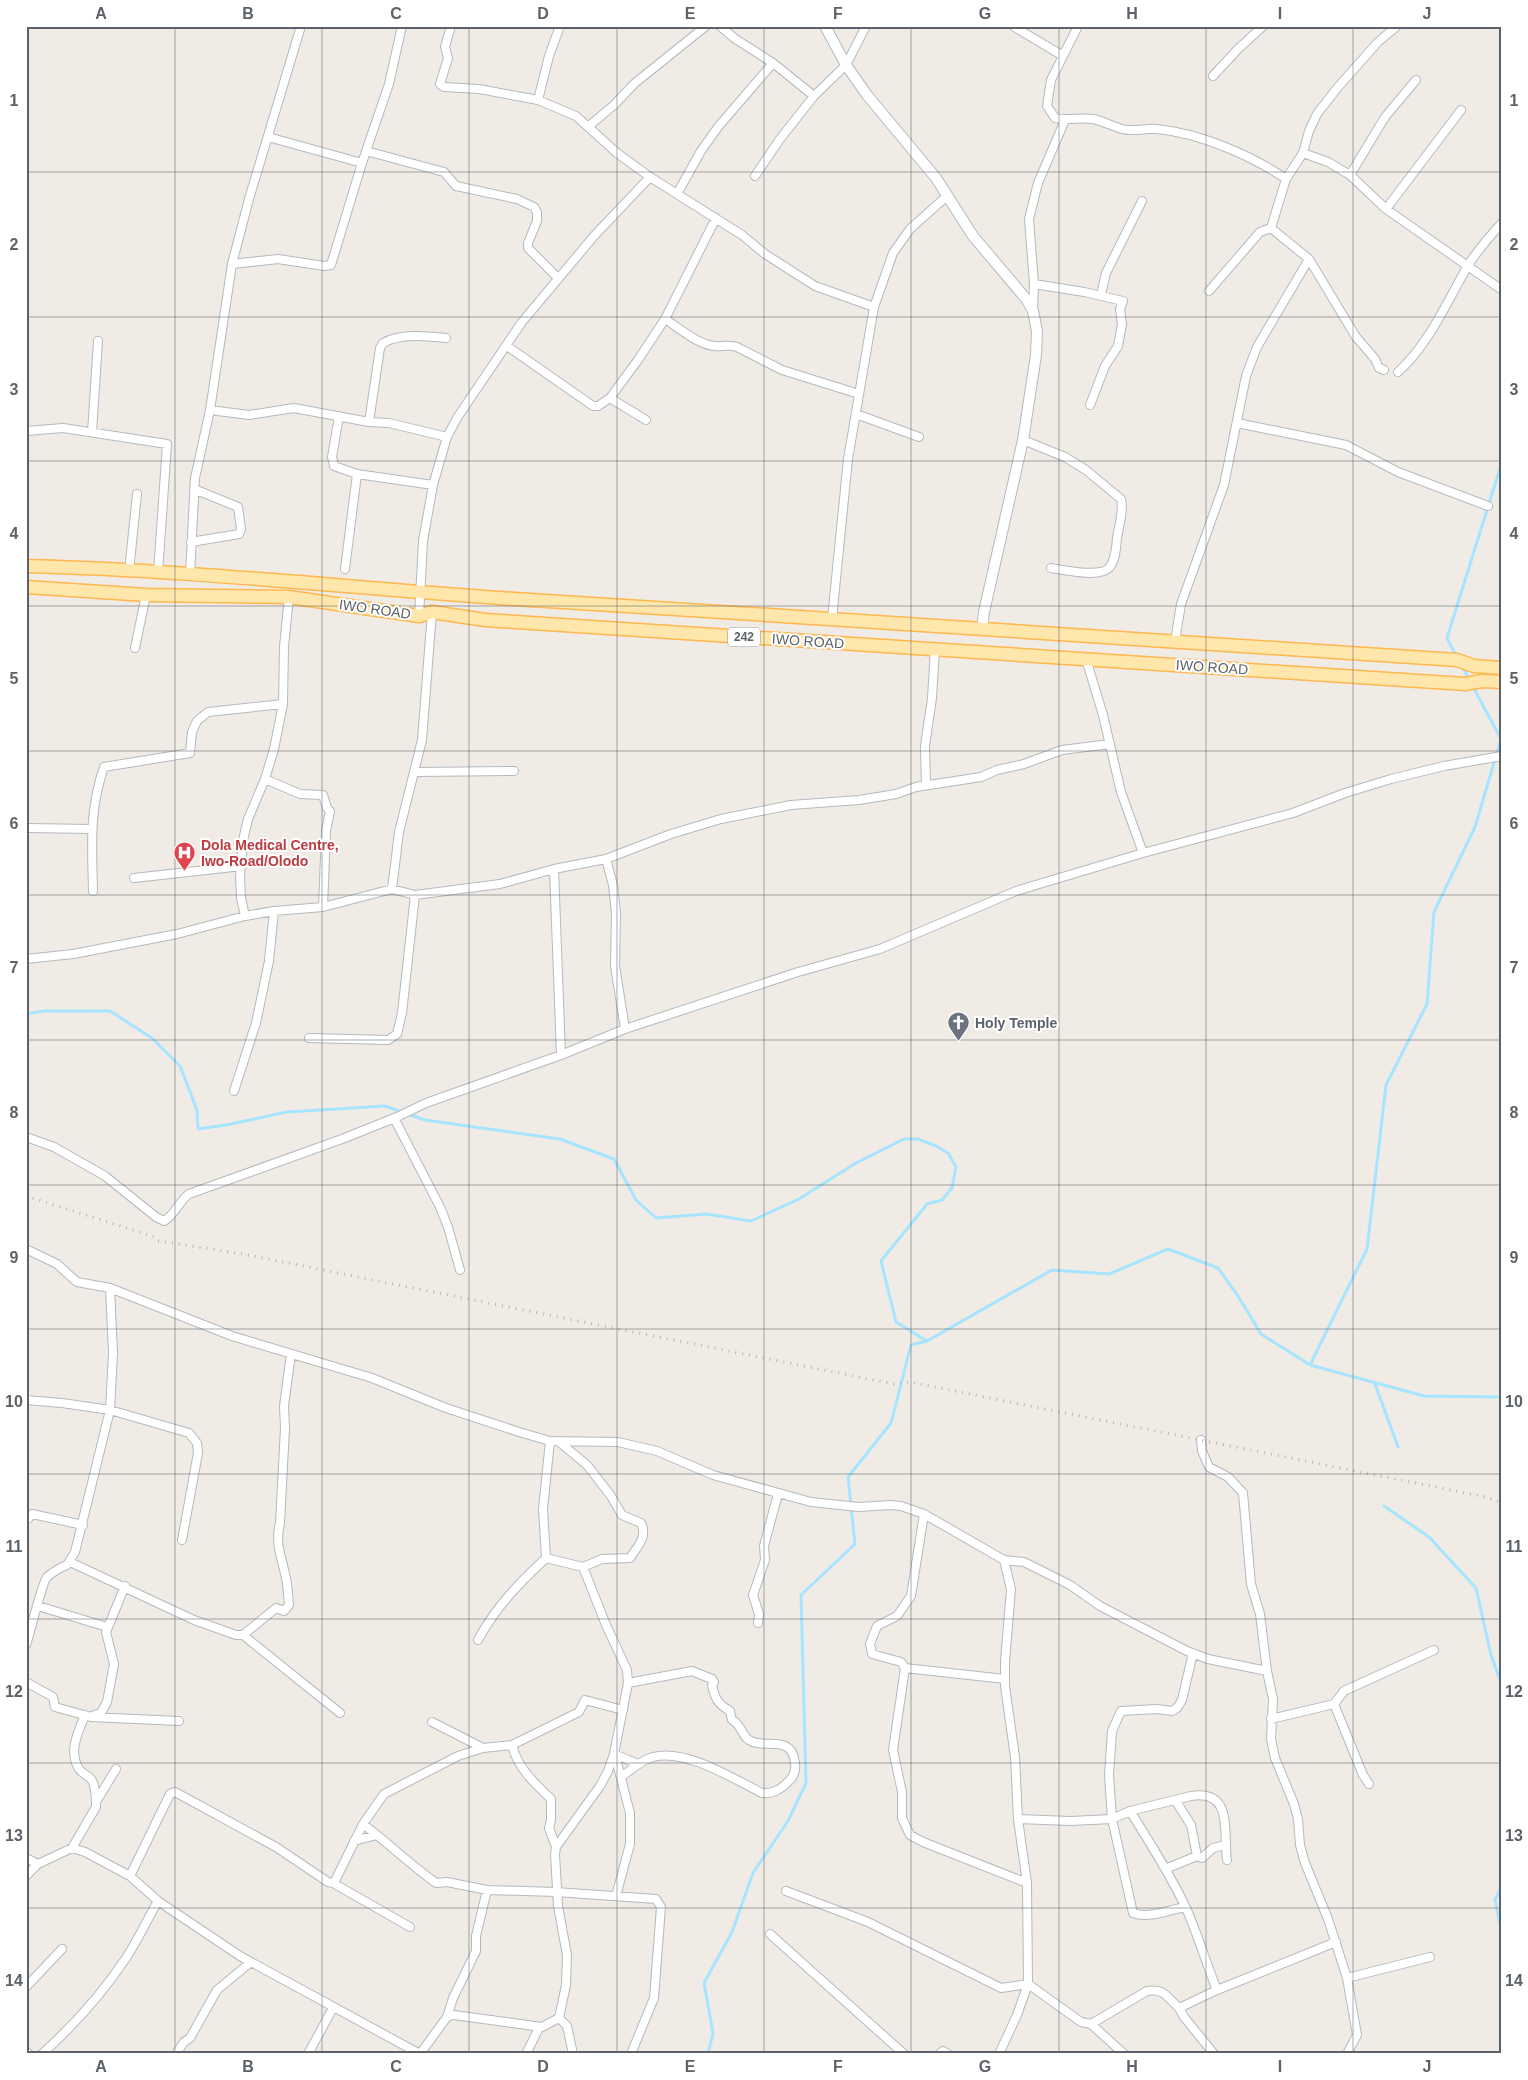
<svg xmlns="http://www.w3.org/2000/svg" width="1528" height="2080" viewBox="0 0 1528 2080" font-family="Helvetica,sans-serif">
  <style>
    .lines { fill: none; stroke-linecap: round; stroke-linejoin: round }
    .stream { stroke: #a6e4ff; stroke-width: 3 }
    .minor-casing { stroke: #b5b9bd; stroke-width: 10 }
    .tertiary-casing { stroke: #b5b9bd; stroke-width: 12 }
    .primary-casing { stroke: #ffb74f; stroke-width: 15 }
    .minor { stroke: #fff; stroke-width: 8 }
    .tertiary { stroke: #fff; stroke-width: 10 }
    .primary { stroke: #ffe6ab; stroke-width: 12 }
    .rail { stroke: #b4b5b6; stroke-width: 3; stroke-dasharray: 1 6; stroke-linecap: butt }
    .grid { fill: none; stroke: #5c6267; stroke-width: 1; stroke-opacity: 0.55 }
    .labels { text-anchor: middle; stroke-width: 4; stroke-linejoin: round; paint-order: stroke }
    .shield { fill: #fff; stroke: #8d9195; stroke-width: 1 }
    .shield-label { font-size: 12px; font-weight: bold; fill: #5c6267 }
    .street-label { font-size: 14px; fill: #5c6267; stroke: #fff }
    .health-label { font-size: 14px; font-weight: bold; fill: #be3a42; stroke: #fff; text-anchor: start }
    .worship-label { font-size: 14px; font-weight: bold; fill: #5b616d; stroke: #fff; text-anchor: start }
    .neatline { fill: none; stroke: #5c6267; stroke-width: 2 }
    .grid-label { font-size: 16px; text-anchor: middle; font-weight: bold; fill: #5c6267 }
  </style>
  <rect width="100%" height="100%" fill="#f0ece5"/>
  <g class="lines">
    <path class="stream" d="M1456 656 1447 638 1502 462
      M1462 665 1469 680
      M26 1014 44 1011H110L152 1038 180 1066 197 1110 198 1129 226 1125 287 1112 385 1106 425 1120 560 1139 614 1159 636 1200 656 1218 706 1214 751 1221 799 1199 856 1163 904 1139H918L936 1146 948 1153 956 1167 952 1188 942 1200 927 1204 881 1261 896 1322 927 1341 1052 1270 1109 1274 1168 1249 1218 1268 1238 1296 1261 1334 1310 1365 1424 1396 1502 1397
      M1310 1365 1367 1249 1386 1085 1427 1004 1434 912 1475 827 1501 739 1472 685
      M1375 1384 1398 1447
      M1384 1506 1429 1537 1476 1588 1491 1655 1502 1685
      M1502 1885 1495 1900 1502 1934
      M708 2054 713 2033 704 1983 732 1932 753 1873 788 1821 806 1783 801 1595 855 1544 848 1477 891 1423 911 1345 927 1341"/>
    <defs>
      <path id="minor" d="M451 26 445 47 448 58 440 84 444 87 479 89 538 100 576 116 617 153 650 177 742 235 765 254 815 286 874 307
        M720 26 734 38 773 63 814 96
        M1013 26 1063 56
        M1078 26 1051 80 1047 106 1055 118C1068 121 1080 117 1093 119 1103 121 1112 126 1122 129 1133 132 1146 128 1157 129 1199 133 1251 155 1286 179
        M1213 76 1237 50 1263 26
        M538 100 549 56 560 26
        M589 126 614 105 635 83 706 26
        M268 137 362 163
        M366 151 444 172 456 186 517 199 534 207 537 212V221L528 243V248L557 277
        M1303 153 1328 162 1350 175 1386 209 1502 290
        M1350 175 1385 117 1416 80
        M755 176 780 139 814 96 846 65 866 26
        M677 194 701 151 718 127 773 63
        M1386 209 1461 110
        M1271 228 1309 259 1356 337 1375 359 1379 368 1384 370
        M232 264 278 259 324 266 331 265 362 163 389 84 402 26
        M1034 284 1084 292 1123 301 1120 309 1122 324 1118 346 1105 366 1090 405
        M1209 291 1260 232 1271 228 1286 179 1303 153 1309 131 1317 114 1338 87 1378 42 1397 26
        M1101 295 1106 273 1142 201
        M1033 311 1034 284 1029 219 1038 183 1065 120
        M665 319C679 328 697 344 714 346 722 347 729 344 737 347L782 370 859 394
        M507 346 593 406H598L610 398 646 420
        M1398 372C1428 345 1446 304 1466 269 1475 253 1489 237 1502 223
        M610 398 638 360 665 319 716 218
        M210 410 249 415 294 408 369 422 389 423 447 437
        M856 414 919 437
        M339 416 332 457 334 466 357 474 433 485
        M369 422 380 348 383 343C401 333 426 336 446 338
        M1237 423 1346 445 1398 472 1488 506
        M26 431 63 428 167 444 158 573
        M92 432 98 341
        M1023 440 1065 457 1086 470 1121 499C1124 511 1119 525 1117 538 1116 547 1116 560 1109 568 1099 578 1064 570 1051 568
        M191 542 239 534 241 529 238 507 194 489
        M345 569 357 474
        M129 571 137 494
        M190 575 195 478 210 410 232 264 249 199 301 26
        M419 616 423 541 433 485 447 437 457 418 522 322 594 236 650 177
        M832 619 848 459 874 307 893 253 910 229 947 196
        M1175 641 1181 604 1224 485 1246 376 1257 347 1309 259
        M135 648 146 595
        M415 772 514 771
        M265 779 300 794 323 795 327 808 330 811 326 831 323 907
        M926 785 925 746 932 698 935 649
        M28 828 91 829
        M1143 853 1293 813 1345 793 1391 779 1444 766 1502 756
        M606 859 613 885 616 913 615 966 625 1029
        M554 869 561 1055
        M134 878 242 866
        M392 889 399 832 422 740 432 612
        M93 891C92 846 89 810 104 767L190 753 192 732 197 721 208 712 283 704
        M245 916 241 898 240 877 243 840 248 819 265 779 274 749 283 704 284 647 289 597
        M26 959 73 954 177 934 245 916 274 911 323 907 392 889 415 895 500 884 554 869 606 859 671 834 721 819 791 805 859 800 896 794 916 787 981 777 997 770 1024 764 1062 750 1110 744
        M309 1038 388 1040 397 1034 402 1013 415 895
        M234 1091 256 1023 269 961 274 911
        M394 1118 440 1207 448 1227 460 1270
        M26 1137 54 1147 105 1176 156 1217 164 1221C175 1215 179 1201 189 1194L342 1139 397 1117 426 1103 561 1055 625 1029 798 972 880 949 1016 891 1143 853 1121 792 1103 715 1086 659
        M26 1249 57 1264 77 1282 110 1288 232 1336 372 1378 446 1408 519 1432 550 1441 618 1442 657 1451 713 1475 811 1502 859 1507 890 1505 901 1506 924 1514 1004 1560 1024 1562 1070 1585 1100 1606 1187 1651 1208 1659 1267 1671
        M26 1400 62 1403 110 1410 189 1433 197 1443 198 1453 182 1540
        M1201 1440 1202 1451 1209 1467 1228 1477 1243 1493 1251 1584 1260 1614 1267 1671 1273 1699 1271 1739 1275 1758 1294 1804 1298 1819 1300 1845 1305 1863 1328 1919 1347 1978 1357 2035 1347 2054
        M550 1441 543 1509 546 1558 583 1567 606 1625 627 1670 628 1683 614 1754 608 1771 600 1786 556 1847 555 1854 558 1906 567 1955 566 1985 559 2018 567 2026 573 2054
        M558 1441 587 1465 611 1496 622 1515 641 1523C648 1537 637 1547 630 1558L602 1559 583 1567
        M924 1514 911 1596 897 1616 877 1626 870 1644 872 1654 901 1662 905 1668 893 1750 902 1792V1818L910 1835 923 1842 1027 1883
        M26 1519H28L32 1514 83 1525
        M70 1562 194 1620 236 1635H243L276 1608 284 1611 289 1605C288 1595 288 1584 285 1574 281 1555 275 1543 280 1523L285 1428 284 1406 291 1354
        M38 1606 107 1627
        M758 1623 759 1614 753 1595 765 1560 764 1546 778 1494
        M243 1635 340 1713
        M478 1640C496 1607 518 1584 546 1558
        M26 1645C30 1634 42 1582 47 1577 52 1573 61 1567 67 1565L75 1552 110 1410 113 1353 110 1288
        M905 1668 1005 1679
        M26 1682 53 1697 55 1707 91 1717 179 1721
        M1334 1704 1363 1775 1369 1784
        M92 1716 101 1713 107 1702 114 1664 106 1632 125 1586
        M1271 1719 1334 1704 1344 1691 1434 1650
        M432 1722 483 1748
        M512 1745C517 1767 535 1784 551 1799V1820L549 1828 556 1847
        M614 1754 638 1764
        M615 1755 630 1813V1844L616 1896
        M621 1777C631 1770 641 1760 653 1757 685 1748 734 1779 762 1793 774 1794 781 1789 789 1781 794 1776 796 1770 795 1763 792 1733 764 1750 749 1740 741 1735 742 1725 732 1720L730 1711C718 1704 715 1699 712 1685L714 1682 712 1679 692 1671 628 1683
        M1175 1800 1191 1825 1197 1856
        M96 1802 116 1769
        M1130 1811C1150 1843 1170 1874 1186 1908 1198 1935 1206 1963 1217 1990L1179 2008 1184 2017 1214 2054
        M1018 1819 1070 1821 1112 1819 1130 1811 1191 1796C1234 1789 1223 1833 1227 1860
        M363 1824C388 1843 411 1865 436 1883L447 1882 487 1890 556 1892 656 1899 661 1907 654 1998 631 2054
        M354 1841 377 1835
        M72 1848 85 1852 130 1876 158 1901 240 1956 420 2054
        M26 1858 38 1864
        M1165 1869 1197 1856 1202 1858 1213 1848 1225 1845
        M26 1876 38 1864 72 1848 96 1807C96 1799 96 1785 91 1779 88 1775 82 1774 79 1769 68 1752 78 1732 85 1715
        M130 1876 170 1794 175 1792 276 1847 328 1882 334 1883 363 1824 384 1794 458 1756 483 1748 512 1745 579 1712 585 1700 623 1710
        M333 1883 410 1927
        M786 1891 868 1922 1001 1988 1028 1984 1081 2022 1091 2024 1124 2054
        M1185 1907C1169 1910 1148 1919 1133 1913L1112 1819 1109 1775 1112 1731 1121 1711 1157 1709 1172 1711 1177 1708 1182 1700 1193 1653
        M770 1934 904 2054
        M1347 1978 1430 1957
        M26 1987 62 1949
        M1217 1990 1336 1942
        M447 2017 453 1998 476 1951V1936L487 1890
        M1091 2024 1147 1991C1164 1988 1167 1997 1179 2008
        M26 2051 29 2054
        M42 2054C73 2026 102 1994 126 1958 138 1940 147 1920 158 1901
        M176 2054 184 2042 190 2038 217 1990 251 1962
        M308 2054 333 2008
        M420 2054 447 2017 454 2015 542 2027 559 2018
        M526 2054 539 2028 542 2027
        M939 2054 943 2051 948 2054
        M999 2054 1017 2015 1028 1984 1027 1883 1018 1819 1015 1757 1005 1686V1661L1011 1589 1004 1560"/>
      <path id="tertiary" d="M825 26 846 65 867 95 936 178 973 236 1027 300 1033 311 1037 331 1036 355 1023 440 984 612 982 629"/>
      <path id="primary" d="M26 566C189 570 352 588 515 599 829 619 1143 638 1457 660L1474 666 1502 668
        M26 587 146 595 289 597 419 616 432 612 485 620 1465 684 1482 681 1502 682"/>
    </defs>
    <use href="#minor" class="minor-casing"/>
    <use href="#tertiary" class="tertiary-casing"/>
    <use href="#primary" class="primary-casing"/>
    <use href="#minor" class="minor"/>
    <use href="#tertiary" class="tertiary"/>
    <use href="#primary" class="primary"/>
    <path class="rail" d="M26 1196 155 1237
      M158 1241 243 1254 894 1384 910 1382 1486 1497 1502 1503"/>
  </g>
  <path class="grid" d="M175 26V2054M322 26V2054M469 26V2054M617 26V2054M764 26V2054M911 26V2054M1059 26V2054M1206 26V2054M1353 26V2054M26 172H1502M26 317H1502M26 461H1502M26 606H1502M26 751H1502M26 895H1502M26 1040H1502M26 1185H1502M26 1329H1502M26 1474H1502M26 1619H1502M26 1763H1502M26 1908H1502"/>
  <defs>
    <symbol id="hospital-pin" viewBox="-11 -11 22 30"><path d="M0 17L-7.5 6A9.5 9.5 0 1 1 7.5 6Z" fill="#e0444e" stroke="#fff"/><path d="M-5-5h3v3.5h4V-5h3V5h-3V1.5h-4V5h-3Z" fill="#fff"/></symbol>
    <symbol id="church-pin" viewBox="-11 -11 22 30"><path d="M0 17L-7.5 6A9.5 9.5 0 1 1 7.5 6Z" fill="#6b7280" stroke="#fff"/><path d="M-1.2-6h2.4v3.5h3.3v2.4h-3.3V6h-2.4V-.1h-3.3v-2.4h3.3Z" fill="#fff"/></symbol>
  </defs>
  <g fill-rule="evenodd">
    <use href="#hospital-pin" x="172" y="840" width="25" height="34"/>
    <use href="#church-pin" x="946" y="1010" width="25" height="34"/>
  </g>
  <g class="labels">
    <rect class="shield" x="728" y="627.5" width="32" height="19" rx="4"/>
    <g class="shield-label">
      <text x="744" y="641">242</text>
    </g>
    <g class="street-label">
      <text transform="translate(375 609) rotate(8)" y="5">IWO ROAD</text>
      <text transform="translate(808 641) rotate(4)" y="5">IWO ROAD</text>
      <text transform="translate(1212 667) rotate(4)" y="5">IWO ROAD</text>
    </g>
    <g class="health-label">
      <text x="201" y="850">Dola Medical Centre,<tspan x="201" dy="16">Iwo-Road/Olodo</tspan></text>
    </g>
    <g class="worship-label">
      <text x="975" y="1028">Holy Temple</text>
    </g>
  </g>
  <rect width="1528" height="2080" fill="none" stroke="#ffffff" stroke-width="55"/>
  <rect x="28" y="28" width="1472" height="2024" class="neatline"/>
  <g class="grid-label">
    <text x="101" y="19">A</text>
    <text x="248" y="19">B</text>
    <text x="396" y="19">C</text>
    <text x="543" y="19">D</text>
    <text x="690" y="19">E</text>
    <text x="838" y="19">F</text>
    <text x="985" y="19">G</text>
    <text x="1132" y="19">H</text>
    <text x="1280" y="19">I</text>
    <text x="1427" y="19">J</text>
    <text x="14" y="106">1</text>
    <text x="1514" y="106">1</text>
    <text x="14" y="250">2</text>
    <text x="1514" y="250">2</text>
    <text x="14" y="395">3</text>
    <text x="1514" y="395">3</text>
    <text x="14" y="539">4</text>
    <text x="1514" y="539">4</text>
    <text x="14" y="684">5</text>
    <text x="1514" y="684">5</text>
    <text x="14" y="829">6</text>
    <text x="1514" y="829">6</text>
    <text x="14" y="973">7</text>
    <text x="1514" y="973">7</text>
    <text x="14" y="1118">8</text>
    <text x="1514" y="1118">8</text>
    <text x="14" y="1263">9</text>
    <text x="1514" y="1263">9</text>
    <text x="14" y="1407">10</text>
    <text x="1514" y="1407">10</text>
    <text x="14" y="1552">11</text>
    <text x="1514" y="1552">11</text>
    <text x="14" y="1697">12</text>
    <text x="1514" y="1697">12</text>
    <text x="14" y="1841">13</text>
    <text x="1514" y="1841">13</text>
    <text x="14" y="1986">14</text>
    <text x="1514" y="1986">14</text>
    <text x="101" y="2072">A</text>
    <text x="248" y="2072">B</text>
    <text x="396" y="2072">C</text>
    <text x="543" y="2072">D</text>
    <text x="690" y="2072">E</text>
    <text x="838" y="2072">F</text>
    <text x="985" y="2072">G</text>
    <text x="1132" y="2072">H</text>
    <text x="1280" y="2072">I</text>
    <text x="1427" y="2072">J</text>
  </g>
</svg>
